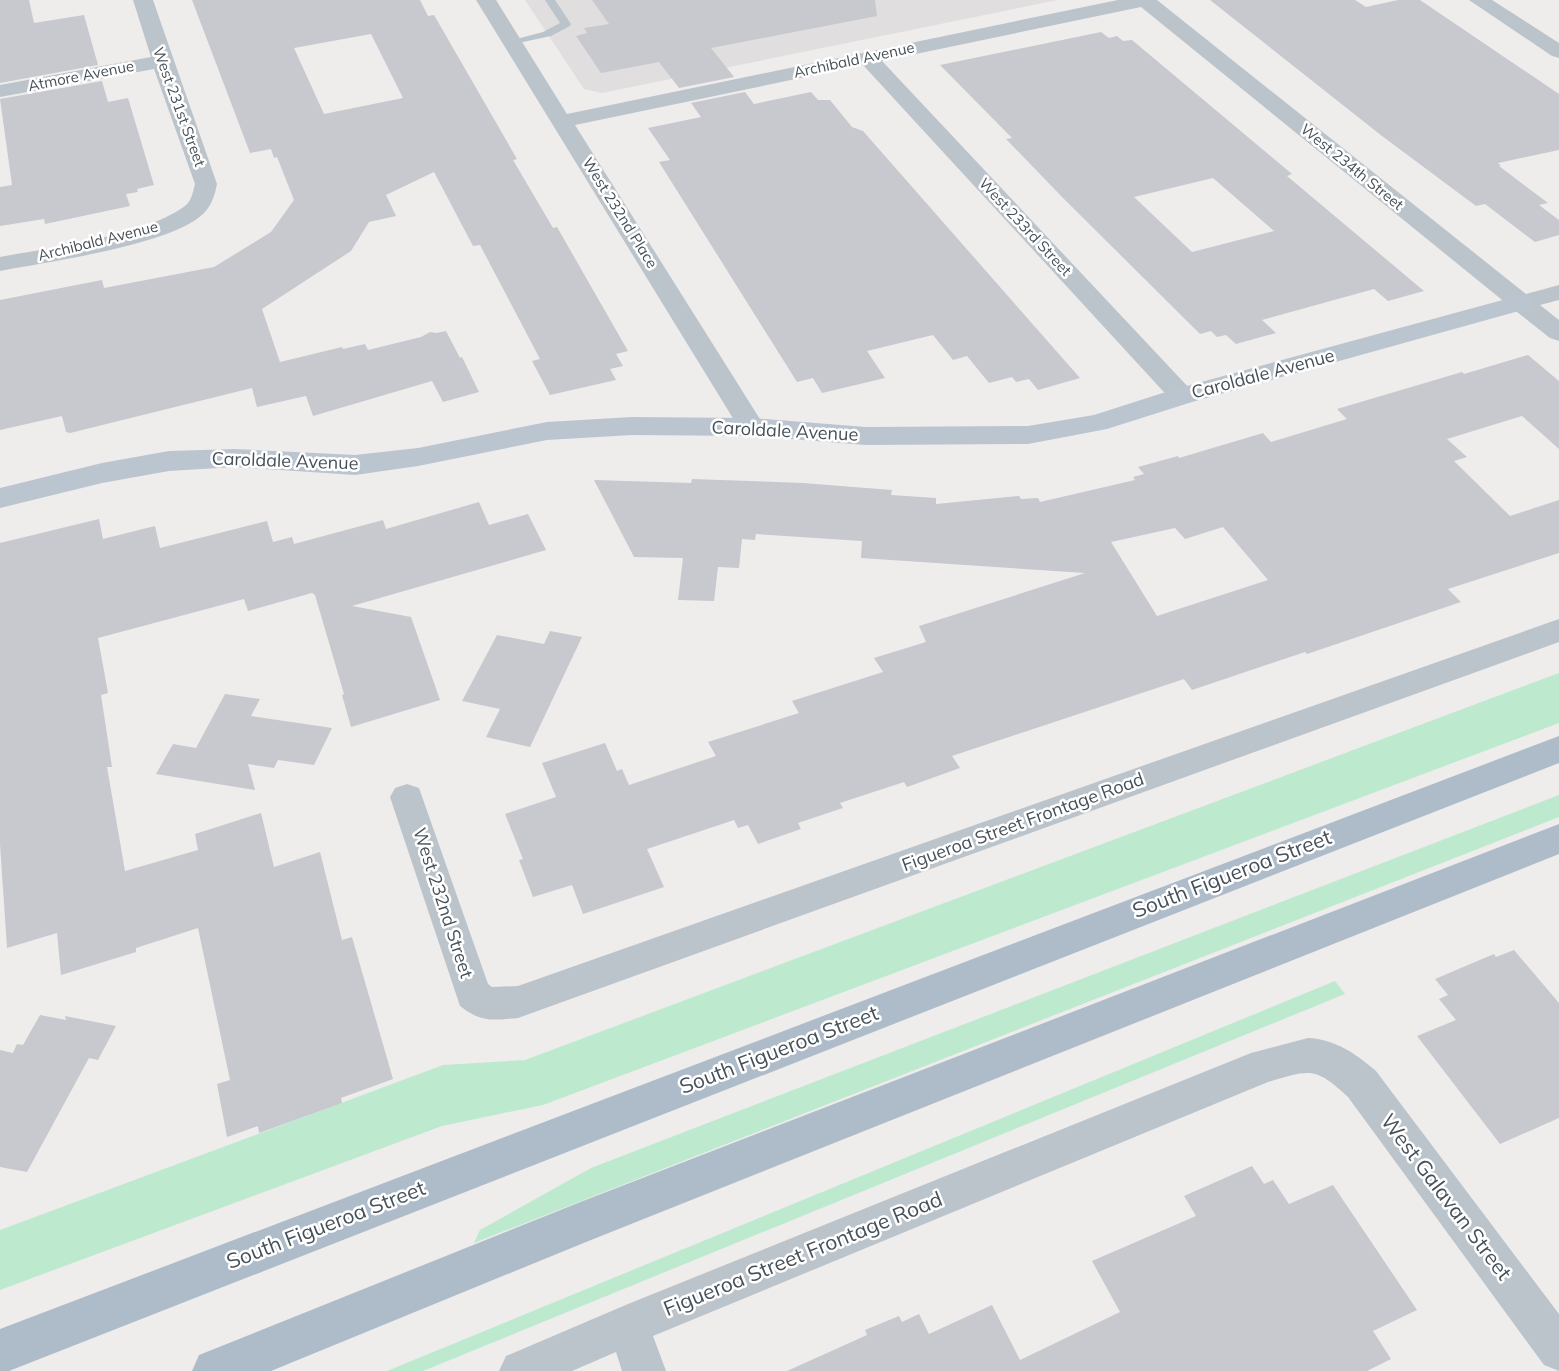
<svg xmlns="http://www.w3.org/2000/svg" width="1559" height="1371" viewBox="0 0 1559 1371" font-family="Mulish,sans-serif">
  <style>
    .education { fill: #e0dede }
    .green { fill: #bdeacf }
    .building { fill: #c7c9cf; fill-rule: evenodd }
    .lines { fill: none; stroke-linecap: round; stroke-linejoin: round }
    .lane { fill: #bcc4cb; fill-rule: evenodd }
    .street { fill: #bcc4cb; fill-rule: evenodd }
    .secondary { fill: #bbc5cf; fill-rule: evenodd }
    .primary { fill: #aebcca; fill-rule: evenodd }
    .labels { text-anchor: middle; stroke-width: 5; stroke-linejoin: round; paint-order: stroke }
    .far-street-label { font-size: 15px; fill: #465058; stroke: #fff }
    .street-label { font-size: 18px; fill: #465058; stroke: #fff }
    .near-street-label { font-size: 21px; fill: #465058; stroke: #fff }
  </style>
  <rect width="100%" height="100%" fill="#efecec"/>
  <path class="education" d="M525 0H1058L602 93 584 89Z"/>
  <path class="green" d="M1559 673V723L543 1105 442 1126 0 1290V1230L443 1065 525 1060Z
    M1559 795V817L474 1243 480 1230 591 1168Z
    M1335 981 1345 994 423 1371H387Z"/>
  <path class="building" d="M0 0H29L34 23 84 15 98 65 0 83Z
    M192 0H420L428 16 434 15 517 159 513 160 553 228 557 227 628 351 616 354 623 366 610 369 616 380 550 395 532 361 540 359 480 245 473 246 434 172 386 195 396 216 369 222 351 251 262 309 280 362 342 347 343 349 365 344 368 350 421 337 430 332 436 333 446 331 460 358 462 357 479 392 443 402 432 381 313 416 306 396 257 407 252 388 70 433 66 432 62 416 0 430V300L102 280 104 288 214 267 271 232 294 200 277 157 274 158 271 149 250 153ZM371 34 403 98 324 114 294 48Z
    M592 0H875L877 16 711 48 734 77 679 88 659 62 601 73 576 36 587 33 584 28 609 24Z
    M1210 0H1355L1366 7 1398 0H1420L1559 94V150L1498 163 1501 166H1499L1548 203 1539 205 1559 220V235L1535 242 1485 204 1476 206 1382 136Z
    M1101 32 1109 38 1117 36 1123 41 1132 40 1292 174 1287 176 1424 291 1388 301 1374 289 1262 320 1276 333 1236 344 1226 335 1217 337 1211 331 1200 334 1063 198 1006 139 1012 138 940 65ZM1213 178 1274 231 1192 252 1134 197Z
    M102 81 108 102 128 98 154 185 137 189 138 192 126 194 130 206 45 224 44 219 0 226V187L12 185 0 99Z
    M745 92 754 104 811 92 818 100H830L852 127 863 131 1080 378 1038 390 1029 379 1016 382 1012 377 989 383 967 356 953 360 933 335 867 351 885 378 822 393 813 378 797 382 659 162 670 160 648 128 701 117 691 103Z
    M1528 355 1559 381V449L1522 416 1447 439 1467 457 1454 461 1510 516 1559 500V553L1448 589 1461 602 1307 654 1305 652 1192 690 1184 679 952 756 960 768 907 787 904 782 840 803 843 808 798 823 801 829 758 844 748 825 738 828 734 820 647 849 664 887 583 914 572 885 533 897 519 860 523 859 505 814 556 797 542 763 605 743 617 771 622 769 629 785 716 756 708 742 799 713 792 701 883 672 874 658 926 642 919 626 1085 573 861 558 862 541 756 534 755 540 742 539 739 568 718 567 714 601 678 600 683 558 634 557 594 480 691 483 692 479 803 483 892 490 891 495 936 498V504L1019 496 1021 499 1038 498 1040 502 1135 480 1133 477 1144 474 1138 467 1178 456 1179 458 1263 433 1271 442 1347 419 1337 409 1462 372 1464 374ZM1223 527 1268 580 1157 616 1111 542 1175 528 1185 539Z
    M479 502 489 525 528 514 546 550 352 606 411 617 440 700 351 727 342 695 344 694 315 595 312 593 248 611 244 599 98 638 108 693 101 695 112 767H107L125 871 198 850 195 834 261 813 274 867 320 852 342 940 352 937 393 1079 341 1098 342 1103 259 1133 258 1126 227 1137 217 1084 230 1080 198 928 136 948V952L61 975 57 933 7 948 0 844V543L99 519 103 539 155 526 160 548 267 521 273 542 292 537 294 544 383 520 386 529Z
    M550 631 582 637 530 747 486 737 500 709 462 701 497 635 544 644Z
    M225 694 260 699 251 716 332 728 314 765 278 760 274 768 248 764 255 790 156 774 173 744 196 748Z
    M1514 950 1559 1003V1118L1500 1144 1417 1036 1456 1020 1439 999 1448 995 1435 979 1494 954 1496 957Z
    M40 1015 66 1020 65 1016 116 1026 98 1060 89 1058 27 1172 0 1167V1050L13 1053 17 1044 23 1045Z
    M1252 1166 1264 1184 1273 1180 1289 1204 1333 1185 1417 1310 1373 1331 1391 1359 1367 1371H787L867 1335 865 1330 899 1316 902 1322 919 1314 929 1334 992 1305 1020 1360 1120 1312 1092 1261 1196 1216 1184 1196Z"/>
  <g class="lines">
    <path class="lane" d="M545 0H555L571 24 570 26 551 36 509 45V41L543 32 560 23Z"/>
    <path class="street" d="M133 0H153L217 184C215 194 212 205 204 213 173 245 46 262 0 271V257C48 248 149 235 186 205 192 200 193 191 195 184L154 69 0 97V85L151 57Z
      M476 0H496L567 114 1118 0H1157L1526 294 1559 285V300L1540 305 1559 320V341L1550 338 1512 308 1141 7 882 61 1191 390 1195 396 1191 402 1182 404 1173 402 863 65 575 125 765 427 762 433 752 436 742 433Z
      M1469 0H1492L1559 43V58L1552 56Z
      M1559 619V642L518 1018C492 1020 482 1023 460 1006L390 797 395 788 407 784 419 788 488 984 492 987 518 986Z
      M1308 1038C1335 1039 1356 1054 1376 1071L1559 1314V1371L1544 1365 1348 1097C1314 1066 1311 1070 1268 1082L653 1336 666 1371H622L616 1352 572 1371H499L506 1356 628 1304 1251 1053Z"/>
    <path class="secondary" d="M1521 295 1530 298 1534 303 1530 308 1192 402 1107 429 1028 444 866 445 752 436 632 435 547 440 418 466 355 475 234 467 169 471 102 483 0 508V488L102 463 169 451 234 449 355 455 418 448 547 422 632 417 752 418 866 427 1028 426 1094 415 1172 390Z"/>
    <path class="primary" d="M1559 736V763L9 1371H0V1329Z
      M1559 824V854L586 1242 271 1371H192L199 1355 583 1201Z"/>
  </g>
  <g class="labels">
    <g class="far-street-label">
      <text transform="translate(854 60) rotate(-12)" y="5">Archibald Avenue</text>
      <text transform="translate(81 76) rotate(-11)" y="5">Atmore Avenue</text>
      <text transform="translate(179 107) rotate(70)" y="5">West 231st Street</text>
      <text transform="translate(1352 167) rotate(39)" y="5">West 234th Street</text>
      <text transform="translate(620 213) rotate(58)" y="5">West 232nd Place</text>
      <text transform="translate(1025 227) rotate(47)" y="5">West 233rd Street</text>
      <text transform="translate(98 241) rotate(-14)" y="5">Archibald Avenue</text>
    </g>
    <g class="street-label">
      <text transform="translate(1263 374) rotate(-15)" y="6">Caroldale Avenue</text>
      <text transform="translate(785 431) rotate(3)" y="6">Caroldale Avenue</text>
      <text transform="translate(285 461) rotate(2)" y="6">Caroldale Avenue</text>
      <text transform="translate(1023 822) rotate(-20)" y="6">Figueroa Street Frontage Road</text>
      <text transform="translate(443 903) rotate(72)" y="6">West 232nd Street</text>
    </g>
    <g class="near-street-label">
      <text transform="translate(1232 874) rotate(-21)" y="7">South Figueroa Street</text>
      <text transform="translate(779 1050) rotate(-21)" y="7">South Figueroa Street</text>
      <text transform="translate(1446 1197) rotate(53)" y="7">West Galavan Street</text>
      <text transform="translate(326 1225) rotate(-21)" y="7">South Figueroa Street</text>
      <text transform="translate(803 1254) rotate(-22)" y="7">Figueroa Street Frontage Road</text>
    </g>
  </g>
</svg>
